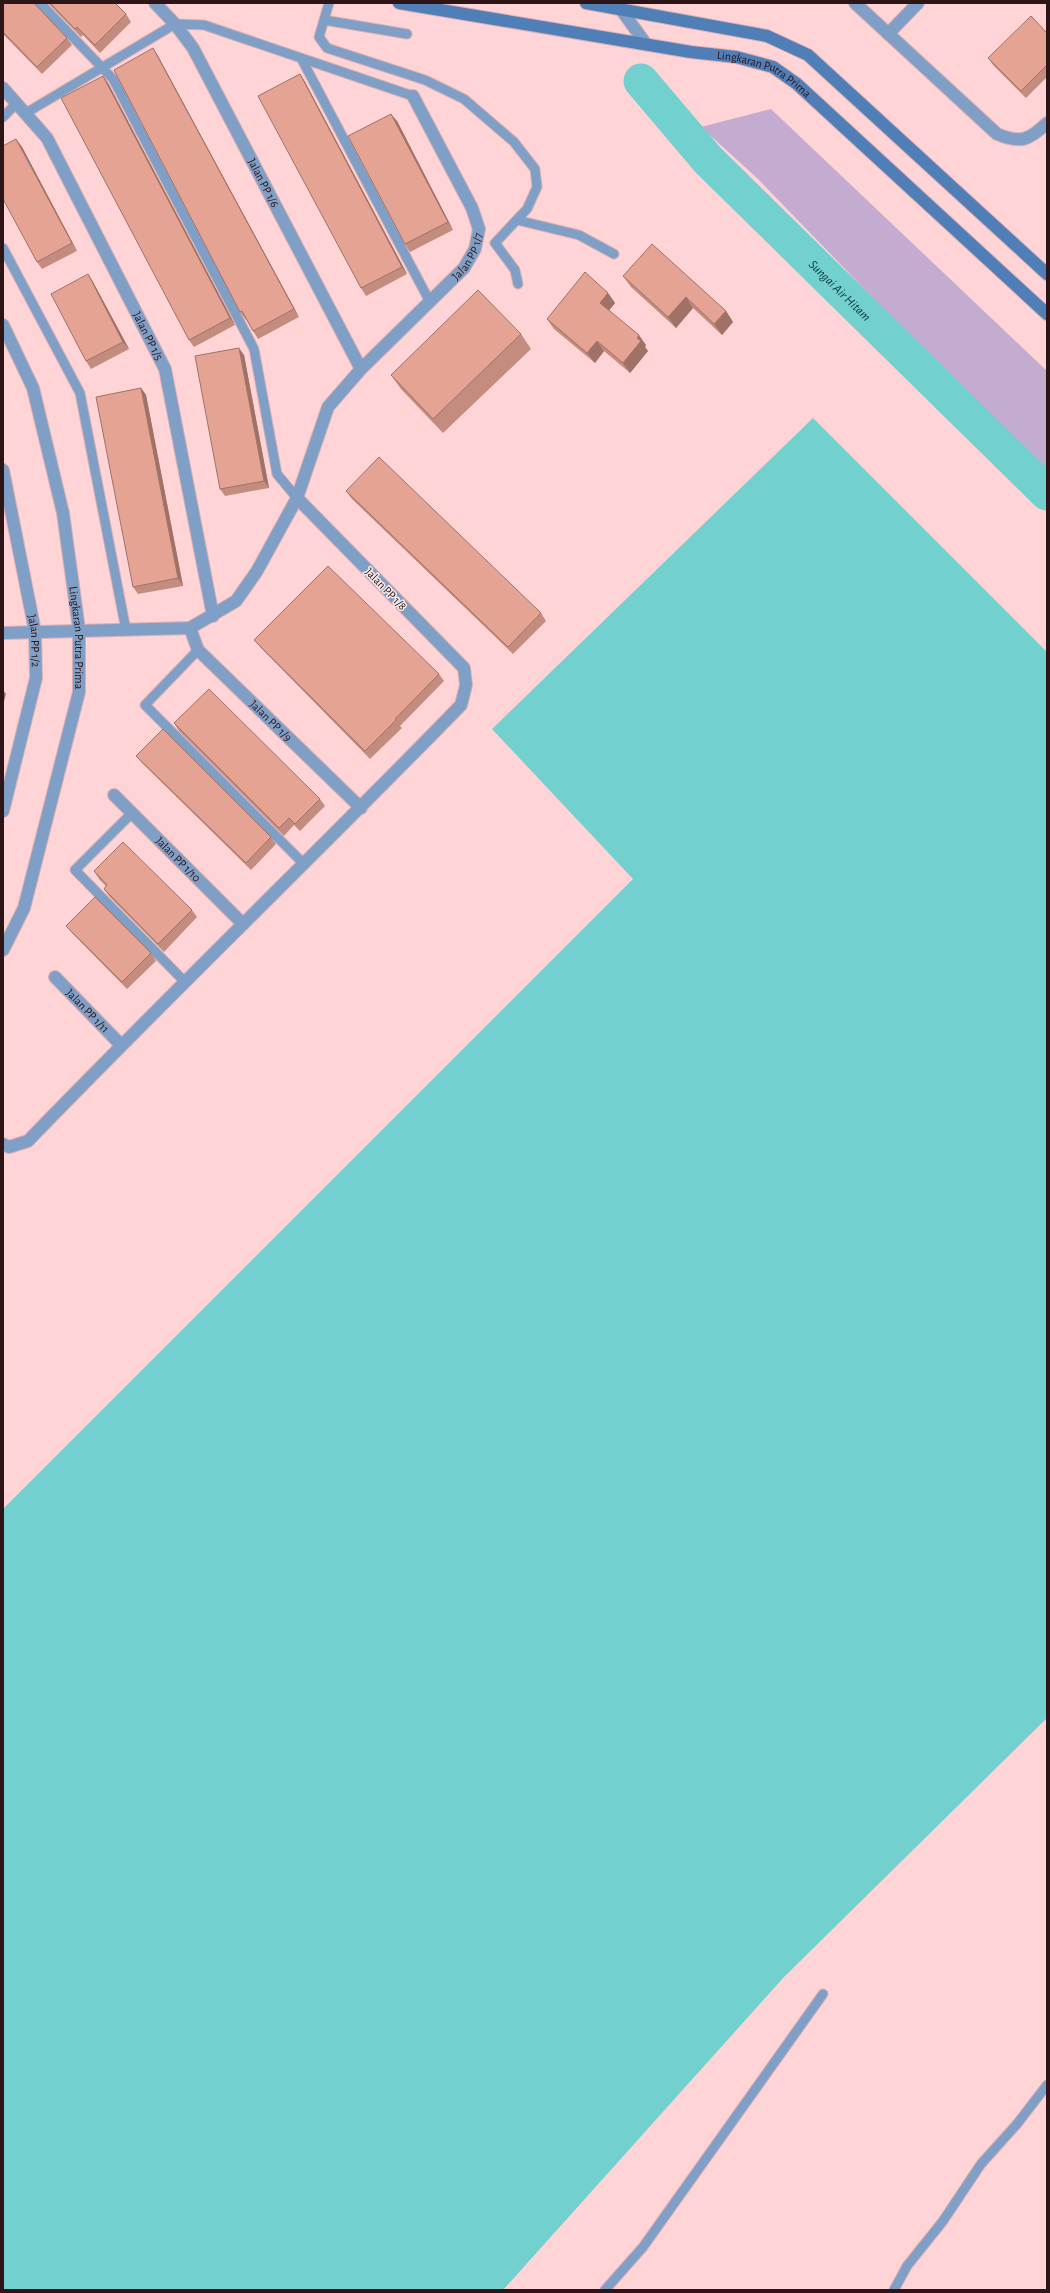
<svg xmlns="http://www.w3.org/2000/svg" width="1050" height="2293" viewBox="0 0 1050 2293" font-family="'Alegreya Sans',sans-serif">
  <style>
    .green { fill: #c4acd0 }
    .water { fill: #72d0cf }
    .lines { fill: none; stroke-linecap: round; stroke-linejoin: round }
    .river { stroke: #72d0cf; stroke-width: 35 }
    .lane-casing { stroke: #d9b1b4; stroke-width: 11 }
    .street-casing { stroke: #d9b1b4; stroke-width: 14 }
    .secondary-casing { stroke: #d9b1b4; stroke-width: 14 }
    .lane { stroke: #809fc6; stroke-width: 9 }
    .street { stroke: #809fc6; stroke-width: 12 }
    .secondary { stroke: #507eb7; stroke-width: 12 }
    .wall { fill: #c48c7e }
    .shaded-wall { fill: #a07267 }
    .building { fill: #e4a393; stroke: #a07267 }
    .labels { text-anchor: middle; stroke-width: 3; stroke-linejoin: round; paint-order: stroke }
    .street-label { font-size: 12px; fill: #2d1417; stroke: #f8eaea }
    .water-label { font-size: 13px; font-style: italic; fill: #083737; stroke: #f8eaea }
  </style>
  <rect width="100%" height="100%" fill="#ffd4d6"/>
  <path class="green" d="M771 109 1047 371V478L758 179 701 127Z"/>
  <path class="water" d="M813 418 1047 652V1718L784 1977 503 2290H3V1509L633 879 492 729Z"/>
  <g class="lines">
    <path class="river" id="s1" d="M641 81 708 160 1047 493"/>
    <defs>
      <path id="lane" d="M40 3 113 79 254 349 277 474 297 498
        M329 3 319 37 327 48 425 80 464 99 514 142 535 169 537 187 527 209 495 243 515 270 518 284
        M324 20 407 34
        M301 58 430 302
        M26 113 175 24 204 25 413 96
        M3 117 17 103
        M517 220 579 235 614 254
        M3 248 80 393 126 630
        M198 650 145 705 304 864
        M132 813 75 870 185 982
        M605 2290 643 2247 823 1994
        M894 2290 907 2266 943 2221 981 2164 1017 2124 1047 2085"/>
      <g id="street">
        <path id="s2" d="M155 3 175 24 193 48 361 369"/>
        <path d="M855 3 997 134C1021 144 1029 140 1047 123"/>
        <path d="M617 4 646 44"/>
        <path d="M888 34 918 3"/>
        <path id="s3" d="M3 88 47 138 165 369 213 616"/>
        <path id="s4" d="M3 325 33 388 63 513 79 629V692L24 908 3 950"/>
        <path id="s5" d="M3 470 35 631 36 678 3 811"/>
        <path id="s6" d="M190 628 198 650 361 808"/>
        <path id="s7" d="M3 633 190 628 236 601 257 571 297 498 328 407 361 369 464 268 475 249 479 229 472 208 413 96"/>
        <path id="s8" d="M114 795 243 924"/>
        <path id="s9" d="M55 977 121 1045"/>
        <path d="M3 1144 9 1147 28 1141C170 994 318 852 461 705L466 685 464 668 297 498"/>
      </g>
      <g id="secondary">
        <path id="s10" d="M399 3 691 52 736 57 773 67 797 84 1047 314"/>
        <path d="M586 3 767 36 808 55 1047 274"/>
      </g>
    </defs>
    <use href="#lane" class="lane-casing"/>
    <use href="#street" class="street-casing"/>
    <use href="#secondary" class="secondary-casing"/>
    <use href="#lane" class="lane"/>
    <use href="#street" class="street"/>
    <use href="#secondary" class="secondary"/>
  </g>
  <path class="wall" d="M3 3H35V4L67 38 72 45 42 74 3 34Z
    M48 3H115L126 14 131 22 100 53 83 35 81 37Z
    M1047 33V77L1026 98 994 66 988 58Z
    M153 48 158 56 299 317 258 339 253 331 246 319V320L240 312Z
    M300 74 305 82 407 274 366 296 361 288Z
    M103 76 108 83 235 325 194 347 189 340Z
    M397 121 453 230 410 252 405 244Z
    M16 139 22 147 77 251 42 269 37 262Z
    M88 274 93 282 129 349 91 369 86 361Z
    M623 276 726 311 733 322 722 335 693 308 676 328 631 287Z
    M608 293 615 303 609 310 646 345 645 347 648 351 630 373 604 351 595 363 554 329 547 319Z
    M521 334 531 349 443 433 401 389 391 375Z
    M244 355 269 488 225 496 220 489Z
    M141 388 146 395 183 586 138 594 133 587Z
    M346 491 541 613 546 621 513 654 352 499Z
    M254 640 439 674 444 681 400 726 402 728 370 759 260 647Z
    M174 723 320 799 325 806 300 831 294 825 284 836 179 731Z
    M136 756 271 837 276 844 251 870 142 763Z
    M94 871 192 910 197 917 164 952 109 896 104 889 106 886 99 879Z
    M66 926 151 953 156 961 127 989 72 933Z"/>
  <path class="shaded-wall" d="M153 48 158 56 299 317 294 309Z
    M300 74 305 82 407 274 402 267Z
    M103 76 108 83 235 325 230 318Z
    M391 114 397 121 453 230 448 222Z
    M16 139 22 147 77 251 72 243Z
    M88 274 93 282 129 349 123 342Z
    M608 293 615 303 607 313 600 303Z
    M686 297 693 308 676 328 668 317Z
    M726 311 733 322 722 335 714 324Z
    M639 335 646 345 645 347 648 351 630 373 623 363Z
    M597 341 604 351 595 363 587 353Z
    M239 348 244 355 269 488 264 481Z
    M141 388 146 395 183 586 178 578Z
    M3 690 6 694 3 705Z"/>
  <path class="building" d="M3 3H34L67 38 37 67 3 32Z
    M50 3H115L126 14 95 45 77 27 75 29Z
    M1031 16 1047 33V65L1021 91 988 58Z
    M153 48 294 309 253 331 242 311 240 312 114 70Z
    M300 74 402 267 361 288 258 96Z
    M103 76 230 318 189 340 61 98Z
    M391 114 448 222 405 244 348 136Z
    M16 139 72 243 37 262 3 199V146Z
    M652 244 726 311 714 324 686 297 668 317 623 276Z
    M585 272 608 293 600 303 639 335 637 338 641 341 623 363 597 341 587 353 547 319Z
    M88 274 123 342 86 361 51 294Z
    M478 290 521 334 433 419 391 375Z
    M239 348 264 481 220 489 195 356Z
    M141 388 178 578 133 587 96 397Z
    M379 457 541 613 508 647 346 491Z
    M328 566 439 674 395 719 396 720 365 751 254 640Z
    M209 689 320 799 295 824 289 818 279 828 174 723Z
    M163 729 271 837 246 863 136 756Z
    M123 842 192 910 158 944 104 889 107 885 94 871Z
    M95 897 151 953 122 982 66 926Z"/>
  <g class="labels">
    <g class="street-label">
      <text dy="4" stroke="none"><textPath href="#s10" startOffset="374">Lingkaran Putra Prima</textPath></text>
      <text dy="4" stroke="none"><textPath href="#s2" startOffset="211">Jalan PP 1/6</textPath></text>
      <text dy="4" stroke="none"><textPath href="#s7" startOffset="663">Jalan PP 1/7</textPath></text>
      <text dy="4" stroke="none"><textPath href="#s3" startOffset="289">Jalan PP 1/5</textPath></text>
      <text transform="translate(386 589) rotate(46)" y="4">Jalan PP 1/8</text>
      <text dy="4" stroke="none"><textPath href="#s4" startOffset="324">Lingkaran Putra Prima</textPath></text>
      <text dy="4" stroke="none"><textPath href="#s5" startOffset="174">Jalan PP 1/2</textPath></text>
      <text dy="4" stroke="none"><textPath href="#s6" startOffset="125">Jalan PP 1/9</textPath></text>
      <text dy="4" stroke="none"><textPath href="#s8" startOffset="91">Jalan PP 1/10</textPath></text>
      <text dy="4" stroke="none"><textPath href="#s9" startOffset="47">Jalan PP 1/11</textPath></text>
    </g>
    <g class="water-label">
      <text dy="5" stroke="none"><textPath href="#s1" startOffset="289">Sungai Air Hitam</textPath></text>
    </g>
  </g>
  <rect width="1050" height="2293" fill="none" stroke="#2d1417" stroke-width="8"/>
</svg>
